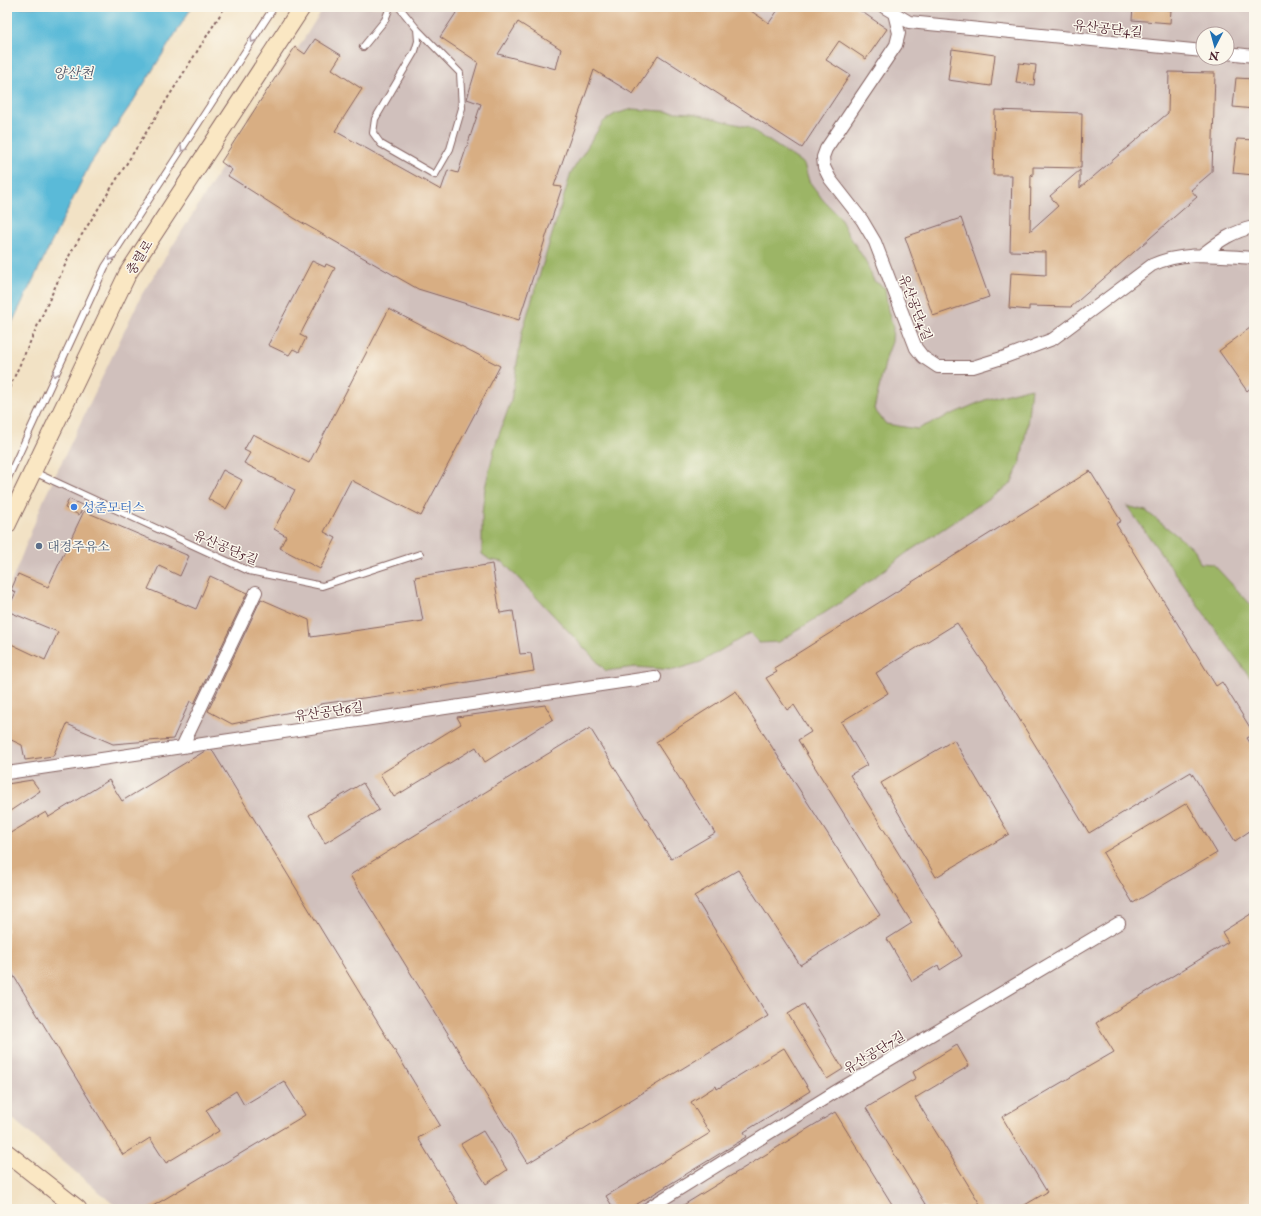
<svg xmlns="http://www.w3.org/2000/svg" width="1261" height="1216" viewBox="0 0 1261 1216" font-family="'IM FELL Double Pica','Noto Serif KR',serif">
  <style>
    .industrial { fill: #d0c0bc; fill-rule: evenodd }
    .forest { fill: #9cb566; stroke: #736a48 }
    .water { fill: #5abad8; stroke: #526c82 }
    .building { fill: #d8ae83; fill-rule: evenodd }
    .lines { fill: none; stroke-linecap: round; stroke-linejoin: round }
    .lane-casing { stroke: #856361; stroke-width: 8 }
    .street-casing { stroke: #856361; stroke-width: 14 }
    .secondary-casing { stroke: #856361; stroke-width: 19 }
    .path { stroke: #856361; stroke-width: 2; stroke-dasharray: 3 3; stroke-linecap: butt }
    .lane { stroke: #fff; stroke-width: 6 }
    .street { stroke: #fff; stroke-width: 12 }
    .secondary { stroke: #fae7c3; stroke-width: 17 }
    .oneway { stroke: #ae9aa0 }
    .shop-dot { fill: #3f7fe0; stroke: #fbf7ec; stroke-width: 1.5 }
    .service-dot { fill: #5c6f8a; stroke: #fbf7ec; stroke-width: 1.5 }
    .labels { text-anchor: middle; stroke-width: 3; stroke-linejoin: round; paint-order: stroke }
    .street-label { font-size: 13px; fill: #4a1f2b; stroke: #fbf7ec }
    .shop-label { font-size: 13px; fill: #366cbe; stroke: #fbf7ec; text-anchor: start }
    .service-label { font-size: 13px; fill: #4e5e75; stroke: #fbf7ec; text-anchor: start }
    .water-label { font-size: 14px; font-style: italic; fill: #505568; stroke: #fbf7ec }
  </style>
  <rect width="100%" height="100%" fill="#fbf7ec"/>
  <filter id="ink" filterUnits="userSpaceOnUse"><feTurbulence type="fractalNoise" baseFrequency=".025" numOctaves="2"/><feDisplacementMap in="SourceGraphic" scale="8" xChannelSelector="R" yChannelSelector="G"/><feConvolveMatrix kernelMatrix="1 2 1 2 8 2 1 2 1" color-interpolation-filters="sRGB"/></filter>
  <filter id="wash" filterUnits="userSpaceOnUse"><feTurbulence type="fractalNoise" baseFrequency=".012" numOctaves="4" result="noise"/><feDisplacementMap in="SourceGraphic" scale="16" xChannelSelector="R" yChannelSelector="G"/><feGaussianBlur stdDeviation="0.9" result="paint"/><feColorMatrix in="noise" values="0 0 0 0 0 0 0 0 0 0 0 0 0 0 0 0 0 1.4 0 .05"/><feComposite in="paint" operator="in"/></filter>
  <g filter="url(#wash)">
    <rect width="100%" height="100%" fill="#f2e2c5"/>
    <path class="industrial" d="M324 7H1254V1209H119L7 1114V593L44 499 142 294ZM1203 34H1227V58H1203Z"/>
    <path class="forest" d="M633 109 692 113 748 127 804 164 809 181 823 200 839 216 847 232 865 260 874 281 885 288 888 311 893 327 892 342 887 355 874 409 886 424 917 429 985 400 1031 388 1027 426 1021 460 1011 484 905 554 840 603 779 642 759 643 750 633 701 662 674 670 635 667 606 671 503 562 490 560 482 554V513L485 488 495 446 511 401 522 332 571 173 603 122 615 114Z
      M1127 506 1146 511 1195 550 1200 563 1213 564 1254 608V683Z"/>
    <path class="water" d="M7 7H192L132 103 90 164 7 333Z"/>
    <g id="blocks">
      <path class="building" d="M460 7H745L769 23 780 7H855L887 29 866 59 839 41 826 60 850 75 802 148 658 55 633 94 594 70 554 186 562 187 519 320 418 289 294 218 228 176 232 170 221 162 295 47 305 54 315 39 341 55 332 69 362 89 335 131 441 190 448 170 458 173 481 104 467 99 478 62 440 37ZM518 22 561 49 556 69 498 54Z
        M1133 7 1171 10 1170 23 1132 20Z
        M952 49 995 55 991 86 948 80Z
        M1019 63 1036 65 1034 85 1016 83Z
        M1169 72 1215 73 1212 172 1191 190 1197 197 1071 307 1029 306V310L1009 308 1011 273 1046 275V252L1010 251 1012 175H993L995 110 1082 113 1081 168 1033 167V176L1031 174 1030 231 1058 206 1050 196 1080 170V188L1168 113Z
        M1236 78 1254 79V109L1233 107Z
        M1237 139 1254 140V175L1233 173Z
        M961 218 989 297 933 316 905 237Z
        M312 261 325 267 326 264 335 268 300 335 306 338 299 352 293 349 289 355 268 345Z
        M389 309 500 366 421 516 351 480 324 532 336 538 320 569 280 548 286 536 274 529 295 490 244 463 250 453 244 450 253 434 309 463Z
        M1254 325V385L1247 391 1219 351Z
        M223 470 242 480 226 509 208 499Z
        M1090 471 1121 521 1116 524 1216 686 1222 682 1254 734 1247 738 1254 749V828L1235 841 1191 772 1089 833 999 686 957 623 876 673 888 693 841 722 867 765 850 775 962 956 940 970 938 965 912 981 887 939 912 923 798 740 811 732 794 705 787 710 766 678 777 672 774 668Z
        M69 499 84 506 79 515 65 508Z
        M84 511 189 556 180 576 159 566 148 589 196 609 210 576 247 593 194 704 190 701 173 739 113 744 67 724 53 756 25 760 22 745 7 738V642L45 660 58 632 7 611 16 592 11 590 18 574 48 587Z
        M492 564 500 613 513 611 520 654 531 653 534 671 414 691 320 704V706L232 724 208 711 261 599 309 620 311 637 423 621 415 577Z
        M736 691 880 915 800 965 738 870 694 896 768 1016 528 1163 350 875 590 728 671 859 715 833 656 742Z
        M545 705 553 719 485 762 476 747 394 797 380 774 461 724 457 717Z
        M954 740 1009 834 936 877 881 783Z
        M212 750 440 1125 418 1138 461 1209H148L305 1115 284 1081 244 1105 236 1091 206 1110 219 1131 166 1163 150 1138 123 1155 7 965V835L46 812 49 817 109 780 122 801 205 751Z
        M32 780 40 791 7 813V784Z
        M363 783 379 810 325 843 309 815Z
        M1187 803 1217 853 1133 903 1103 853Z
        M1254 912V1209H1153L1149 1203 1139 1209H1018L1047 1192 1002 1117 1114 1052 1096 1023 1228 942 1222 932Z
        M804 1004 843 1069 827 1079 788 1014Z
        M957 1045 969 1066 915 1098 983 1209H928L866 1108 916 1078 913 1072Z
        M784 1048 810 1091 744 1132 747 1137 629 1209H614L606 1196 710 1133 691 1102 716 1086 717 1089Z
        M835 1112 895 1209H677Z
        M483 1131 507 1170 486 1184 461 1144Z"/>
    </g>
  </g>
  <g filter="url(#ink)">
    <use href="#blocks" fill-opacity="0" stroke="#856361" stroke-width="1"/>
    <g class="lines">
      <defs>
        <path id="lane" d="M399 7 417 29 460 73 462 108 450 149 435 175 381 144 373 133 375 119 415 51 418 41 417 29
          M363 47 385 20 390 7
          M34 472 249 571 322 586 420 554
          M7 480 105 267 274 7"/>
        <path id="street" d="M884 7 909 22 1203 51
          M894 13 899 33 896 45 826 149 823 157 824 167 830 179 862 220 875 242 916 348 923 357 938 367H973L1005 357 1053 339 1152 265C1185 250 1219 256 1254 258
          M1227 53 1254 56
          M1203 254C1219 241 1234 231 1254 227
          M182 747 256 592
          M7 773 655 677
          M647 1209 835 1092 1119 923"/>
        <path id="secondary" d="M7 525 128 273 302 7
          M7 1153 78 1209"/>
      </defs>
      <use href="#lane" class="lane-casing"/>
      <use href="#street" class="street-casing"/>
      <use href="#secondary" class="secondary-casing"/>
      <path class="path" d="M7 393 71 252 225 7"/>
      <use href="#lane" class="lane"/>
      <use href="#street" class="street"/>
      <use href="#secondary" class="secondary"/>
    </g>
    <defs><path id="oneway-chevron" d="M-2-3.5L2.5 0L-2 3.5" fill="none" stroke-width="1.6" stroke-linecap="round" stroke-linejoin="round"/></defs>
    <g class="oneway">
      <use href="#oneway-chevron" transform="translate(253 40) rotate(123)"/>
      <use href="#oneway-chevron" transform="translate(183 149) rotate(123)"/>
      <use href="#oneway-chevron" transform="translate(111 258) rotate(123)"/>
      <use href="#oneway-chevron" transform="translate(55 374) rotate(114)"/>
    </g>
  </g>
  <circle class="shop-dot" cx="74" cy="507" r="4"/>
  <circle class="service-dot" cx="39" cy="546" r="4"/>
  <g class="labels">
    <g class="street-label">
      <text transform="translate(1108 28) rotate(6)" y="5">유산공단4길</text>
      <text transform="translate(139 257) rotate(-58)" y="5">충렬로</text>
      <text transform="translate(916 307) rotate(69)" y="5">유산공단4길</text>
      <text transform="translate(226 547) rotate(23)" y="5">유산공단5길</text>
      <text transform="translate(329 711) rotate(-8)" y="5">유산공단6길</text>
      <text transform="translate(874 1052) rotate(-31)" y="5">유산공단7길</text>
    </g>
    <g class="shop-label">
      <text x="82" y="512">성준모터스</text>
    </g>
    <g class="service-label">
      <text x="47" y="551">대경주유소</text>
    </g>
    <g class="water-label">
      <text x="73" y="78">양산천</text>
    </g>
  </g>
  <rect width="1261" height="1216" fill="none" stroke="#fbf7ec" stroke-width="24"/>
  <g transform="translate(1215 46) rotate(186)"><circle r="19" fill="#fbf7ec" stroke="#b4a19f"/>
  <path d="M0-3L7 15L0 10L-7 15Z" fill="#1f6fb2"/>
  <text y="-6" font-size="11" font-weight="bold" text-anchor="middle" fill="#4a1f2b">N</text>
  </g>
</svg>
